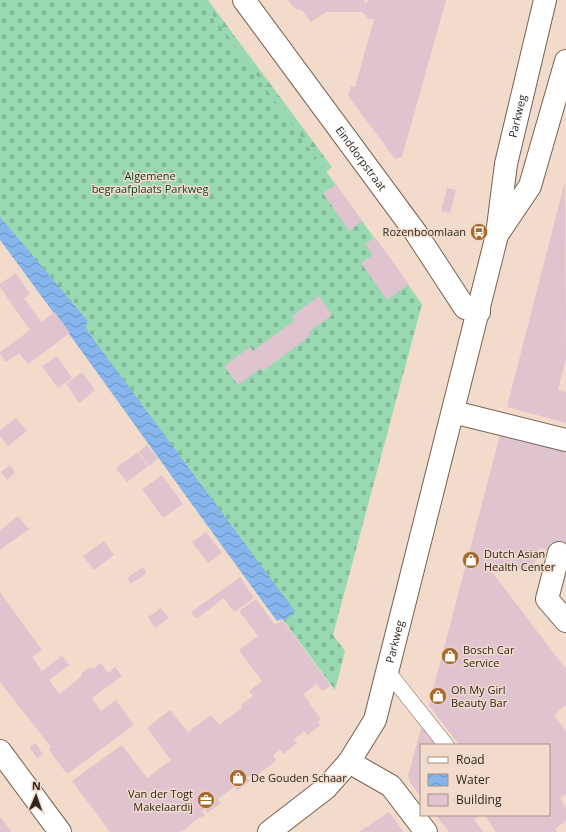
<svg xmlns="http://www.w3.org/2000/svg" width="566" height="832" viewBox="0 0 566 832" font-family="'Open Sans',sans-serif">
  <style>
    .forest { fill: url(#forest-firs) }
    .cemetery { fill: url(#cemetery-stones) }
    .water { fill: url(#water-waves) }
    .building { fill: #dfc3cf }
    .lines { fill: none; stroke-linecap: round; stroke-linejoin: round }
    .lane-casing { stroke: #756252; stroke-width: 16 }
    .street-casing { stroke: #756252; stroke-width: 24 }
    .secondary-casing { stroke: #756252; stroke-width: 24 }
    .lane { stroke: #fff; stroke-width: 15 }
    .street { stroke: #fff; stroke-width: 22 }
    .secondary { stroke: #fff; stroke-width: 22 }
    .labels { text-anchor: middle; stroke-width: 3; stroke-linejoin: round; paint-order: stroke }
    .street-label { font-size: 11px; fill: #2d251e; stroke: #f2dbca }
    .park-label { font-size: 11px; fill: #0c4429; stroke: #f2dbca }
    .poi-label { font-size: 11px; fill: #2d251e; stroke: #f2dbca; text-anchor: start }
  </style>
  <defs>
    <pattern id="forest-firs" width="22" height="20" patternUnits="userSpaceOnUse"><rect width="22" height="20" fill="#99d9b2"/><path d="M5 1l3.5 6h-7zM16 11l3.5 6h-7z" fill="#84ba99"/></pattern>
    <pattern id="cemetery-stones" width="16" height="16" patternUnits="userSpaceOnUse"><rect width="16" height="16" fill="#99d9b2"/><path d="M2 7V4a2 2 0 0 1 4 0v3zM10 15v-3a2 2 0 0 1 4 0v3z" fill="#84ba99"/></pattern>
    <pattern id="water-waves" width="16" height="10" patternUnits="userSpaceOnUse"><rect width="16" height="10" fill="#85b5ec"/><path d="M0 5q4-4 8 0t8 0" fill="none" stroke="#6d93bf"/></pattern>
  </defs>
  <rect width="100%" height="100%" fill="#f2dbca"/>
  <path class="forest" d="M194 0H208L332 167 322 175Z"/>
  <path class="cemetery" d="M0 0H202L422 304 333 635 345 651 335 690 284 621 287 612 0 228Z"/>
  <path class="water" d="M0 217 87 320 86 329 294 610 295 612 284 621 282 619 277 621C184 495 94 366 0 240Z"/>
  <path class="building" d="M288 0H363L365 3 370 0H446L402 157 395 159 348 96 351 86 355 87 374 19H368L363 12H326L311 22 302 10 295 9Z
    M565 181 566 358 558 390 566 392V423L507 407Z
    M336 184 362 221 349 231 323 193Z
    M447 188 456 190 450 213 441 211Z
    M375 237 409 284 387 300 361 263 373 255 365 244Z
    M16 273 30 294 24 298 41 322 55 312 70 333 28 364 19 353 6 362 0 354V352L30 330 0 287V284Z
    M319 296 332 315 309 332 311 335 263 371 261 368 238 385 224 366 250 347 253 351 295 320 292 316Z
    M57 356 72 378 58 388 42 366Z
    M82 372 95 390 79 403 66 384Z
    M16 418 27 431 8 446 0 436V430Z
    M501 431 566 447V555L539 548 532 572 503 564 492 572 566 669V705L554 715 566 731V794L560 798 566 808V821L555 829 557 832H496L485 815H549V745H459L429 705Z
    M147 445 158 459 149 466 139 452Z
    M138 452 148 466 127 482 116 468Z
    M10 465 15 473 7 480 1 472Z
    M162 475 183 504 163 518 142 489Z
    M18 516 29 529 0 550V530Z
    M206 532 222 553 208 563 192 542Z
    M104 541 114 555 94 570 83 556Z
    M143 567 147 573 131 584 127 578Z
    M240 577 254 598 234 612 224 598 196 619 191 612Z
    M0 592 42 650 32 657 42 671 62 656 69 665 49 680 59 694 81 677 82 673 89 668H94L101 663 108 673 115 667 122 676 92 698 101 711 116 700 134 725 67 774 49 750 51 747 0 682Z
    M256 599 275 625 282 620 331 686 322 691 317 684 303 694 321 719 318 721 320 726 307 735 304 731 301 734 294 739 297 743 283 754 280 750 273 755 276 760 271 765 262 771 252 780 249 776 247 777 250 781 237 791 234 787 218 799 221 803 207 813 204 809 202 811 205 815 194 821 186 829 180 832H110L72 781 122 745 147 778 171 760 147 728 170 710 188 732 211 715 219 725 243 707 241 705 253 696 249 691 262 681 239 650 258 636 239 611Z
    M161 608 169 618 155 628 148 617Z
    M422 725 437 745H421V797L410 782 408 776Z
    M35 743 43 754 37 758 29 747Z
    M389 812 404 832H359Z
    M436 815H480L474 820 484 832H449Z
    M0 817 6 824 12 832H0Z"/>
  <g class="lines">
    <defs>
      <path id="lane" d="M388 672 446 745"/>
      <g id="street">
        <path id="s1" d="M244 0 416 233 465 308 479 312"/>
        <path d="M453 412 566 440"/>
        <path d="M559 553 547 599 566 621"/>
        <path d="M0 751 60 832"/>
        <path d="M349 762 391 786 426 832"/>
      </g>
      <g id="secondary">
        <path d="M499 232 530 186 566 61"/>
        <path id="s2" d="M269 832 326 788 349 762 375 720 497 235 506 164 545 0"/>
      </g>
    </defs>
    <use href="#lane" class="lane-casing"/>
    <use href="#street" class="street-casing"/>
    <use href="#secondary" class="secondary-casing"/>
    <use href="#lane" class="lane"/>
    <use href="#street" class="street"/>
    <use href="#secondary" class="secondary"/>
  </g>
  <defs>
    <symbol id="bus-disc" viewBox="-11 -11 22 22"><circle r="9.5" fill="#a76a2d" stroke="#f2dbca"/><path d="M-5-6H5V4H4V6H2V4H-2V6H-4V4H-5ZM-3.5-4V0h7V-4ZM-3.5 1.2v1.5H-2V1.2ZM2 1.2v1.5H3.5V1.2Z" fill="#fff"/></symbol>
    <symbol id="shop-disc" viewBox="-11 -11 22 22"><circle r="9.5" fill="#a76a2d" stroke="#f2dbca"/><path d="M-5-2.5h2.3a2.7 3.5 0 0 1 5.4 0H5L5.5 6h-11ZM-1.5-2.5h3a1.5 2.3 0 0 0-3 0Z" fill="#fff"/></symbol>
    <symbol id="office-disc" viewBox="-11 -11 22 22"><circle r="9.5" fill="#a76a2d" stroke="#f2dbca"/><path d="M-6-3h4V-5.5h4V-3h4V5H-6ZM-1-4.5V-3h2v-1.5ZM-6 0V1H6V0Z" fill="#fff"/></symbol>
  </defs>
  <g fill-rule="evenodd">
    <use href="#bus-disc" x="469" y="222" width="20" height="20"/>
    <use href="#shop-disc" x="461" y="550" width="20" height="20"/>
    <use href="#shop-disc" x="440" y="646" width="20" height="20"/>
    <use href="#shop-disc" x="428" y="686" width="20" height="20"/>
    <use href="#shop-disc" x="228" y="768" width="20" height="20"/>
    <use href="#office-disc" x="196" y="790" width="20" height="20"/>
  </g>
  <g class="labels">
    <g class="street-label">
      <text dy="4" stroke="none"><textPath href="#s2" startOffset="777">Parkweg</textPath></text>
      <text dy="4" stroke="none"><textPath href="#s1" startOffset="197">Einddorpstraat</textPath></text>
      <text dy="4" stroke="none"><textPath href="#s2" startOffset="237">Parkweg</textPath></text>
    </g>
    <g class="park-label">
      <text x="150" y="180">Algemene<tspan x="150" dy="13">begraafplaats Parkweg</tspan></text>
    </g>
    <g class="poi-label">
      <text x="466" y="236" text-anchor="end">Rozenboomlaan</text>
      <text x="484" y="558">Dutch Asian<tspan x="484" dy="13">Health Center</tspan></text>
      <text x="463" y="654">Bosch Car<tspan x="463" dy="13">Service</tspan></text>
      <text x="451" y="694">Oh My Girl<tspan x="451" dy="13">Beauty Bar</tspan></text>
      <text x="251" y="782">De Gouden Schaar</text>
      <text x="193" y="798" text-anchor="end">Van der Togt<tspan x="193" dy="13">Makelaardij</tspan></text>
    </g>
  </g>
  <rect x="420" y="744" width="130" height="72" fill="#f2dbca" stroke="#a39285"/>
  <rect x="428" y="757" width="20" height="6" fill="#ffffff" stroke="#a39285"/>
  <text x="456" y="764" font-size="12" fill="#2d251e">Road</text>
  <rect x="428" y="774" width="20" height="12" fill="url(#water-waves)" stroke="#a39285"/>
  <text x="456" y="784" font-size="12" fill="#2d251e">Water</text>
  <rect x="428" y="794" width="20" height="12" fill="#dfc3cf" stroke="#a39285"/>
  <text x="456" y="804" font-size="12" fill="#2d251e">Building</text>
  <g transform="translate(36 796) rotate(2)" stroke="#f2dbca" stroke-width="3" paint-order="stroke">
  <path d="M0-3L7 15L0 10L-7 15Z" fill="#2d251e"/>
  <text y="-6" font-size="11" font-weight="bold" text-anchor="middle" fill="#2d251e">N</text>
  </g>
</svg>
